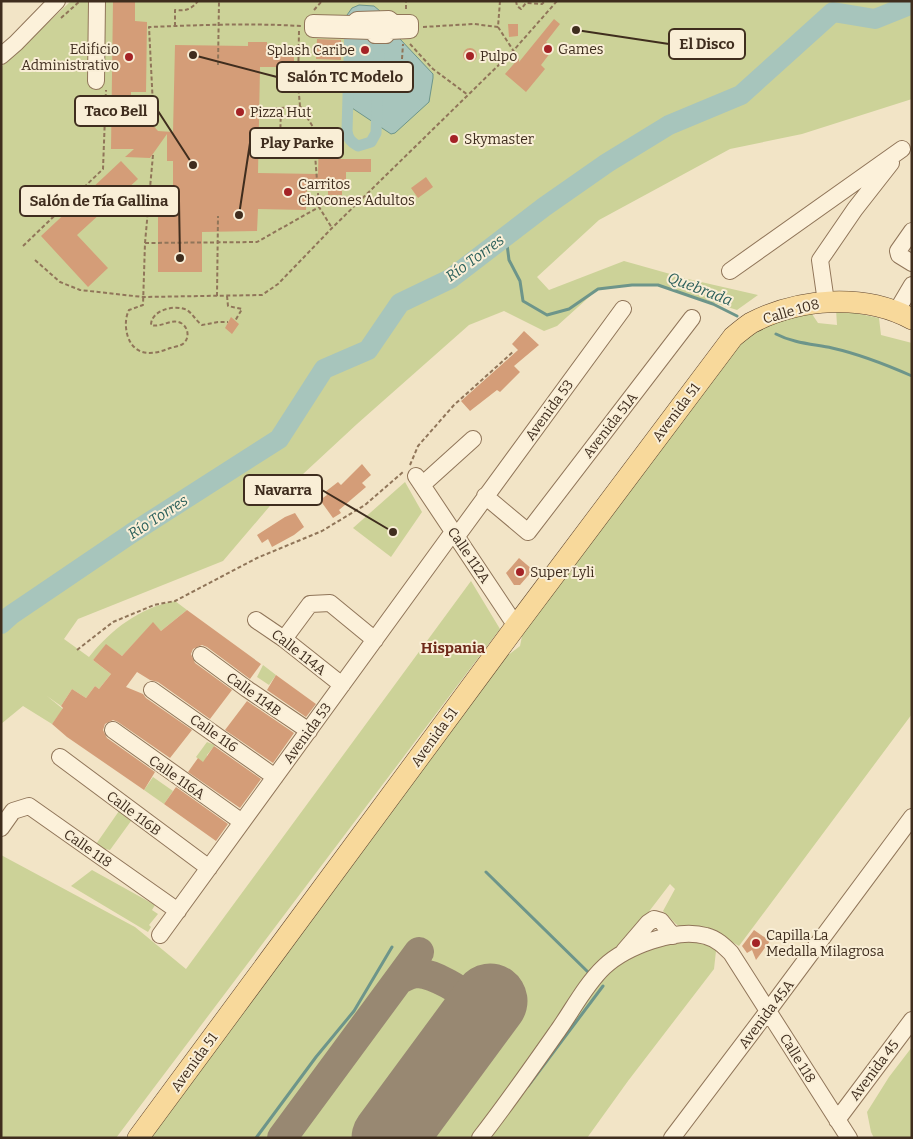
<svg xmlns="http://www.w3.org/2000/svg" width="913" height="1139" viewBox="0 0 913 1139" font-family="Bitter,serif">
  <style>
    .green { fill: #ccd298 }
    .water { fill: #a7c5bc; stroke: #6d958a }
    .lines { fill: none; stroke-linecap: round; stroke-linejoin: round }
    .stream { stroke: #6d958a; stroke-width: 3 }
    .canal { stroke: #a7c5bc; stroke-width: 11 }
    .river { stroke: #a7c5bc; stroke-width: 20 }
    .taxiway { stroke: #988872; stroke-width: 30 }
    .runway { stroke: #988872; stroke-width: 75 }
    .building { fill: #d49d78 }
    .minor-casing { stroke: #907559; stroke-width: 18 }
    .major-casing { stroke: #5d432d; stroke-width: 22 }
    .path { stroke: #907559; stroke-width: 2; stroke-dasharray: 4 2.5; stroke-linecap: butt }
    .minor { stroke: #fcf1da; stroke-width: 16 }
    .major { stroke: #f8d99b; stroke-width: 21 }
    .minor-bridge-casing { stroke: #907559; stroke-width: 18; stroke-linecap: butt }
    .minor-bridge { stroke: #fcf1da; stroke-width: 16 }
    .poi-dot { fill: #a42326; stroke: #f9eed6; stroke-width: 2 }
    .labels { text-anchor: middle; stroke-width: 4; stroke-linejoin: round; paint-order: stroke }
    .poi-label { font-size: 14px; fill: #3f2d1e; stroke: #f9eed6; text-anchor: start }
    .street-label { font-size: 14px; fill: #3f2d1e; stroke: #f9eed6 }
    .water-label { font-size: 15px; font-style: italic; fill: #2c605b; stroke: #f9eed6 }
    .neighbourhood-label { font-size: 15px; font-weight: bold; fill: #6f2a1a; stroke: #f9eed6 }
    .leader { fill: none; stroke: #3f2d1e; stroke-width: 2 }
    .callout-dot { fill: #3f2d1e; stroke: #f9eed6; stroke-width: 2 }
    .callout { fill: #f9eed6; stroke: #3f2d1e; stroke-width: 2 }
    .callout-label { font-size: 15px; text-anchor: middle; font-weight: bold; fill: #3f2d1e }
  </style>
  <rect width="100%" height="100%" fill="#f2e4c6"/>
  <path class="green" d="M71 1H912V99L802 134 730 149 599 220 537 277 549 290 624 261 688 279 758 295 737 310 658 285H632L598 289 557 326 544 331 504 311 469 325 357 424 275 500 223 561 78 619 64 639 89 657C112 629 139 608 175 601L187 610 161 631 153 623 122 656 106 645 93 660 111 674 99 689 95 686 86 698 72 689 61 706 47 696 63 709 52 724 23 706 1 724V67Z
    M836 309 879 318 881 335 912 343V714L739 946 725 938 685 930 676 924 663 911 675 889 670 884 476 1138H421L514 1012 483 989 422 965 430 955 415 944 270 1138H150L503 659 520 646 523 631 749 333 810 311 818 323 837 325Z
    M405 482 422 512 391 557 353 528Z
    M471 581 500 629 116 1138H1V855L135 927 186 969Z
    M263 665 276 675 269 685 257 677Z
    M207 742 215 745 207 755 206 765 196 757Z
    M153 777 173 791 164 804 144 790Z
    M119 811 131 817V821L110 850 94 847Z
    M92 870 155 905 152 910 158 914 149 925 151 927 148 932 71 886Z
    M685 937 712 943 716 951 714 969 628 1081 587 1138H483L596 980 625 955Z
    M425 985C436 990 454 993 460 1004L361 1138H294L402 992 413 987Z
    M912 1047V1138H874L871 1132 867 1112 889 1077Z"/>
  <path class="water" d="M359 5 374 6 380 11 399 31 400 39 433 74V78L429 102 395 133 391 134 349 106 346 102 347 15 352 8Z"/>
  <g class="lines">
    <path class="stream" d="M506 236 509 260 520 281 523 301 547 315 569 309 598 289 632 285H658L713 304 737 316
      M776 334C793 343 812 344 832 348 859 354 887 365 912 376
      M486 872 589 973
      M528 1086 603 986
      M256 1138 316 1057 354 1011 392 947"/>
    <path class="canal" d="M364 16C372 17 377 21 380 29L376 133 371 142 358 146C351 142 348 139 347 131L350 27 353 21Z"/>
    <path class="river" d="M1 624 11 615 132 533 279 439 324 369 368 350 400 303 450 279 544 207 607 163 669 125 741 95 833 12 875 19 912 4"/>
    <path class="taxiway" d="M400 979C406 976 412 973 418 973 432 974 466 990 471 1004 474 1013 470 1022 468 1031
      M282 1138 419 952"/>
    <path class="runway" d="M389 1138 490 1001"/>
  </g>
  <path class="building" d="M113 1H135V21L147 22 146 92H131V120L150 122 158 131 173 132 175 45 248 46V42H267V47H294V67H260L258 173 318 174 319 133H336L335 159H371V172H346V185H342V195H328V186L307 187 306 210 258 209 257 231 202 232V272H158V197H173V161H167V134L150 158 125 157 134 149H111Z
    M554 19 560 24 546 42 554 48 541 65 545 69 526 92 505 74 519 58V62Z
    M508 24H518V36L509 37Z
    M317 39 341 40V60L316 59Z
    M463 55a7 7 0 1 1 14 0a7 7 0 1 1-14 0Z
    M121 161 138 179 77 235 108 268 88 287 41 236Z
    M426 177 433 187 418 198 411 188Z
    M231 317 239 324 232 334 225 328Z
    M524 331 539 345 514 366 520 372 500 392 497 390 470 411 461 401 518 350 512 344Z
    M362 464 371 475 362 483 366 487 339 510 341 513 333 518 320 500 327 495 325 492 338 482 341 485Z
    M295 513 304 527 294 535 272 547 268 539 262 543 257 535 285 517Z
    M519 558 533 570 520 585H514L506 573Z
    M187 610 261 664 250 679 207 647 202 645 193 649 191 654 195 663 232 690 210 719 158 682 150 680 137 672 126 687 143 694 146 698 192 730 170 758 118 722 113 720 105 724 103 730 107 738 155 772 144 790 67 737 52 724 63 708 61 706 72 689 86 698 95 686 99 689 111 674 93 660 106 644 122 656 153 622 161 631Z
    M276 675 316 704 306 717 267 690Z
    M247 701 294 733 273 763 225 730Z
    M214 746 261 779 240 808 188 772 198 758 203 762Z
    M176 787 228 824 216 841 164 804Z
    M754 930 770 941 756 960 752 950 747 953 742 946Z"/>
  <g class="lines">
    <defs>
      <path id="minor" d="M1 56 16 43 57 1
        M96 81 97 1
        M912 231 898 251 899 255 912 263
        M730 271 902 149
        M826 302 820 260 855 209 891 163
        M896 312 912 285
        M416 476 516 626
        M422 485 473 439
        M485 496 528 532 692 318
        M457 536 623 309
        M256 620 284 639 342 685
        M284 639 310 604 330 603 375 640
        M201 655 247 689 309 731
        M152 690 275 777
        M113 730 242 822
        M60 757 209 868
        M1 828 13 811 29 806 178 911
        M160 935 453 532
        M624 951 648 923 654 919 661 921 673 936
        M837 1120 912 1020
        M480 1138C508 1102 533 1066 559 1029 573 1009 586 984 604 967 625 947 676 927 706 936 717 939 724 946 731 953L849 1138
        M672 1138 768 1011 912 817"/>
      <path id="major" d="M138 1138 516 626 733 337C739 332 745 327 751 323 799 298 864 293 912 319"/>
    </defs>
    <use href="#minor" class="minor-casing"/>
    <use href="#major" class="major-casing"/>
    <path class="path" d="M500 1 498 27 513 50
      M516 1 517 6 521 9 526 3 542 4 545 1
      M406 9V1
      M314 10 322 1
      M61 18 80 1
      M175 26V10C185 11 191 10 198 1
      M423 27 474 24 498 27
      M299 31 298 84 300 106 281 108 280 142 314 141 319 207 332 228
      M410 44 433 69 468 95
      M402 59 403 44
      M218 65 219 1
      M300 106 313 127 314 141
      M260 108H281
      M154 126 149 27C200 25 250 23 301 26
      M153 155 145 243 143 305 129 310C125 318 125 328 128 337 135 357 154 355 170 348 174 347 181 346 184 343 190 337 188 327 181 323 171 318 162 328 151 325 151 310 175 304 187 310 193 314 196 321 202 325L218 322H228
      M145 243 257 242 319 207
      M23 246 103 169 106 90
      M35 260 60 282 80 290 143 297 262 295 278 284 332 228 513 51 557 1
      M217 296 218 216
      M227 296 228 306 242 309 235 321
      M410 465 418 446 454 405 514 351
      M77 650 113 622 154 605 175 601 257 558 322 531 365 505 403 472"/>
    <use href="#minor" class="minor"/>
    <use href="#major" class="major"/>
    <defs>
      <path id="minor-bridge" d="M389 19 394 23H410V30L389 31 386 35H375L372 31 313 29V23L353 24 357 20Z"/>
    </defs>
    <use href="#minor-bridge" class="minor-bridge-casing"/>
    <use href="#minor-bridge" class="minor-bridge"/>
  </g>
  <g class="poi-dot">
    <circle cx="548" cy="49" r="5"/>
    <circle cx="365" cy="50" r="5"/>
    <circle cx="470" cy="56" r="5"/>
    <circle cx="129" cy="57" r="5"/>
    <circle cx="240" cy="112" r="5"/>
    <circle cx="454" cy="139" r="5"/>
    <circle cx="288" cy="192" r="5"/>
    <circle cx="520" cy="572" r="5"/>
    <circle cx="756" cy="943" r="5"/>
  </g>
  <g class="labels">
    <g class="poi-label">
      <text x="119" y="54" text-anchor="end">Edificio<tspan x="119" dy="16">Administrativo</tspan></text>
      <text x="558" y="54">Games</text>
      <text x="355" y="55" text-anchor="end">Splash Caribe</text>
      <text x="480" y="61">Pulpo</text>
      <text x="250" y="117">Pizza Hut</text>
      <text x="464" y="144">Skymaster</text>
      <text x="298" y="189">Carritos<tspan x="298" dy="16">Chocones Adultos</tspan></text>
      <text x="530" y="577">Super Lyli</text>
      <text x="766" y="940">Capilla La<tspan x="766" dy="16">Medalla Milagrosa</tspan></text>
    </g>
    <g class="street-label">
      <text transform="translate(791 311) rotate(-16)" y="5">Calle 108</text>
      <text transform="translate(549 410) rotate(-54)" y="5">Avenida 53</text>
      <text transform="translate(676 412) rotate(-53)" y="5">Avenida 51</text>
      <text transform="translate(610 425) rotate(-52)" y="5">Avenida 51A</text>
      <text transform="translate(469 555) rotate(56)" y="5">Calle 112A</text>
      <text transform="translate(299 652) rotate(38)" y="5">Calle 114A</text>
      <text transform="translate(254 694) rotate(36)" y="5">Calle 114B</text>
      <text transform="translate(214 733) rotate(35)" y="5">Calle 116</text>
      <text transform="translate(307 733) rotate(-54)" y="5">Avenida 53</text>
      <text transform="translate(434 737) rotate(-54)" y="5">Avenida 51</text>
      <text transform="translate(177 777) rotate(35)" y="5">Calle 116A</text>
      <text transform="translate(134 813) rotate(37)" y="5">Calle 116B</text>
      <text transform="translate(88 848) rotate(35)" y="5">Calle 118</text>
      <text transform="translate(766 1014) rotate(-53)" y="5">Avenida 45A</text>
      <text transform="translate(798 1058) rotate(58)" y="5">Calle 118</text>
      <text transform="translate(194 1062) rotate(-54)" y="5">Avenida 51</text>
      <text transform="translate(874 1070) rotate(-53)" y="5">Avenida 45</text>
    </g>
    <g class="water-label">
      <text transform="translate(475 258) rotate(-36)" y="5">Río Torres</text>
      <text transform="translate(700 289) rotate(21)" y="5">Quebrada</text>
      <text transform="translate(158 517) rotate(-33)" y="5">Río Torres</text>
    </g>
    <g class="neighbourhood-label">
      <text x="453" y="653">Hispania</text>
    </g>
  </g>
  <path class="leader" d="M576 30L669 44M193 55L277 77M193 165L158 111M239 215L250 143M180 258L179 201M393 532L322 490"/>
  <g class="callout-dot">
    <circle cx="576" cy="30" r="5"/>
    <circle cx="193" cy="55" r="5"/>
    <circle cx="193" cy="165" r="5"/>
    <circle cx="239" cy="215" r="5"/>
    <circle cx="180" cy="258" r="5"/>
    <circle cx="393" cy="532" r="5"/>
  </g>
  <g class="callout">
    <rect x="669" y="29" width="76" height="30" rx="5"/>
    <rect x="277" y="62" width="136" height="30" rx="5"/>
    <rect x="75" y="96" width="83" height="30" rx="5"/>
    <rect x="250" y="128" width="93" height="30" rx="5"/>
    <rect x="20" y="186" width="159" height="30" rx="5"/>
    <rect x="244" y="475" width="78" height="30" rx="5"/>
  </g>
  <g class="callout-label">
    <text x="707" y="49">El Disco</text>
    <text x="345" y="82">Salón TC Modelo</text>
    <text x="116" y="116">Taco Bell</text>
    <text x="297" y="148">Play Parke</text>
    <text x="99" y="206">Salón de Tía Gallina</text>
    <text x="283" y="495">Navarra</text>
  </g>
  <rect width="913" height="1139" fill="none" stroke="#3f2d1e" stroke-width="5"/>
</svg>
